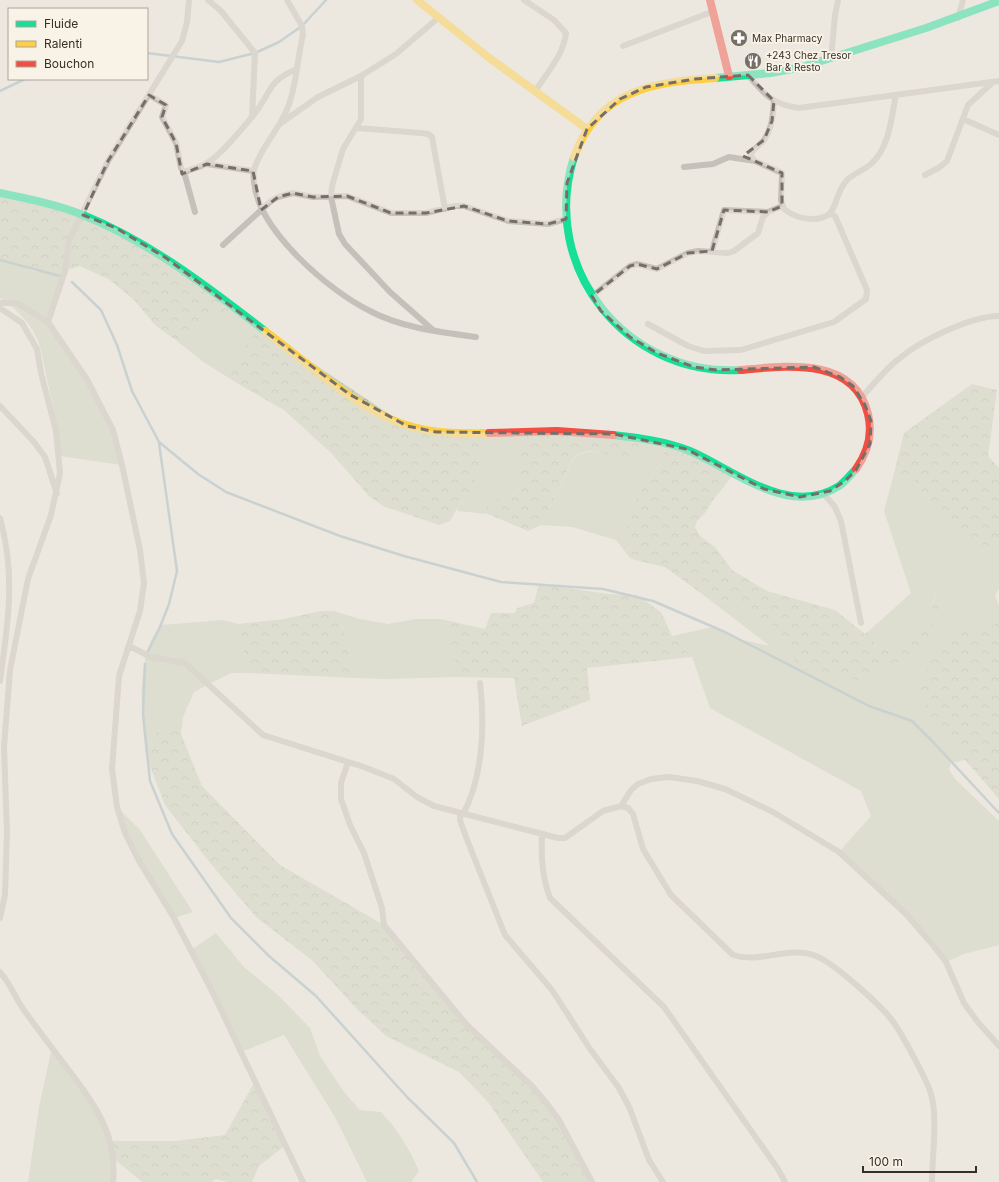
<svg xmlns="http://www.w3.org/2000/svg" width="999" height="1182" viewBox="0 0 999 1182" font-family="Inter,sans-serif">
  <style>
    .green { fill: #cad2ba }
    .forest { fill: url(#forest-crowns) }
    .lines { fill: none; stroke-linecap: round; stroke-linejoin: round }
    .stream { stroke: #9db8bd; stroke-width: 2.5 }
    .street { stroke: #c5c0b9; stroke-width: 6 }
    .fast { stroke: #16e098; stroke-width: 8 }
    .slow { stroke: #ffcf43; stroke-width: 8 }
    .jam { stroke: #f24e42; stroke-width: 8 }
    .marked { fill: none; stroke: #766f68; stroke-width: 3; stroke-dasharray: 8 5; stroke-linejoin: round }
    .labels { text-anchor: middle; stroke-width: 3.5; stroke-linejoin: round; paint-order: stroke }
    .poi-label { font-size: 10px; fill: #362e28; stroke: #f9f3e7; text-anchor: start }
  </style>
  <defs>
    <pattern id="forest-crowns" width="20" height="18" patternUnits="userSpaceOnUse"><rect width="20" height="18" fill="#cad2ba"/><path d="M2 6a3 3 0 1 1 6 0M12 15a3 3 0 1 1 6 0" fill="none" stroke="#aeb5a0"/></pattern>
  </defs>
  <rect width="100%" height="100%" fill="#ece8e0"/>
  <path class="green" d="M0 258 33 271H65L48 322 109 420 122 465 60 456 58 431 40 346C33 325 18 310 0 298Z
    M235 309 260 328 232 374 240 385 202 361 177 341 205 320Z
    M526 431 521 486 516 494 508 496 485 510 488 514 457 511V508L469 496 473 433Z
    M649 440 666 444 663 459 635 500 627 541 631 559 616 540 572 527 541 525 574 458C590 447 604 452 622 456Z
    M909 474 945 522 993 550 999 549V589L995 595 999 606V620C990 631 971 629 957 629L930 720 965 760 951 763 949 770 956 780 999 821V945L964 954 946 962 932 944 839 852 871 816 861 791 710 708 692 657 672 636 712 627 738 639 770 646 706 597C723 601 758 610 770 622 779 631 784 644 790 655L874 678 877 669 890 666 930 633 937 590 930 614 911 638 890 650 876 648 871 629 911 593 884 511 892 481Z
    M334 611 360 619 388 624 416 619H441L453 646 456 677 386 679 355 678 342 621Z
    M223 620 238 624 248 673H231L194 692 183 717 155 733 146 756C142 722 137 677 150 643 152 637 157 631 161 625Z
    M117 807 140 830 193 912 174 918 139 861Z
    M216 933 244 967 279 996 310 1028 320 1056 344 1092 360 1110 381 1112C398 1130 409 1148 419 1171L411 1182H367L335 1117 284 1035 241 1052 191 950Z
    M52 1047 87 1094 107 1131 113 1182H28L39 1107Z"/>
  <path class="forest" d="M0 193 116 228 235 309 205 320 177 341 155 325 134 300 110 280 80 266C48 277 31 270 0 258Z
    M260 328 407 426 473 433 483 443 482 459 469 496 457 508 450 521 439 525 383 506 369 496 331 453 284 410 240 385 232 374 236 358Z
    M972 384 997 390 988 456 999 468V549L993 550 967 538 945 522 909 474 892 481 904 433Z
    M526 431 649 440 641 453C635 454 628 456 622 456 602 457 596 443 574 457L541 525 528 531 488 514 485 510C493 498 504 498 516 494L521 486V452Z
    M666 444 734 474 713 500 705 513 697 521 695 527 700 536 715 547 732 570 767 591 835 610 865 634 871 629 876 648 890 650 911 638 930 614 938 588 941 606 930 633 913 654 890 666 877 669 874 678 866 681 830 677 801 668 790 655 778 632 769 621 726 602 706 597 665 567 631 559 627 541V522L635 500 663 459Z
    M539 584 609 594 637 595 661 612 672 636 692 657 587 668 590 700 522 726 514 678 456 677 453 646 441 619 485 629 491 613H515L517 608 534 603Z
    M321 611H334L342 621 355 678 248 673 238 624 284 619Z
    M999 620V799L930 720 921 689 932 658 957 629C971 629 990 631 999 620Z
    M183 717 181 734 202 786 280 865 384 925 467 1025 548 1105 592 1182H543L488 1102 459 1072 386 1036 355 1007 313 961 256 917 211 864 165 805 146 756 155 733Z
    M255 1081 286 1145 259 1166 252 1182H228L216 1179 212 1182H142L113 1158 110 1141H175L225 1135Z"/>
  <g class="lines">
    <path class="stream" d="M147 53 219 62 255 53 279 42 302 26 326 0
      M0 91 25 79
      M0 260 60 276
      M72 282 101 310 117 345 132 391 159 442 198 474 226 492 340 536 404 556 501 582 603 589 653 601 725 632 869 706 912 721 933 742 999 813
      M147 653 160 627 169 604 177 571 159 443
      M145 664 143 713 150 781 172 834 231 918 269 956 316 996 407 1097 454 1143 477 1182"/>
    <path class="street" d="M208 0 221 11 255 53 252 117
      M287 0 302 26 303 35C297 59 297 84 288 107 280 129 260 148 254 170 253 174 254 179 254 182 258 230 329 291 370 311 402 328 440 332 476 337
      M524 0 554 20 566 33C564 54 547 73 535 91
      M958 18 963 0
      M623 46 714 11
      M831 59 835 15 838 0
      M748 75C764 94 773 105 799 108L999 81
      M361 76V119L343 149 332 186 331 197 339 234 345 244 390 292 433 330
      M149 95 166 105 162 117 176 143 181 168 184 172 195 212
      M774 101C773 115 772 128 764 140 760 146 751 149 751 156L755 161 782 173 781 200 784 209C793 216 802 219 812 219 841 219 831 197 847 180 854 173 865 170 872 163 890 146 891 118 896 95
      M963 119 999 135
      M281 123 318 97 361 76 396 54 438 18
      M357 128 421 133 428 134 432 137 445 209
      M207 164 253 171
      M684 167 713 164 729 157 755 161
      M184 172C192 169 201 167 207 163 222 154 240 131 252 117 271 95 266 81 297 69
      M925 175 940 167 947 161 968 105 992 83
      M223 245 271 201 278 197 293 193 313 197 347 196 391 213H426L455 206H464L508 221 548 224 566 219
      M712 251 724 210 768 212
      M592 296 630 266 637 264 657 269 688 253 698 251 728 253 734 251 758 233 763 217 768 212 782 206
      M0 303H17L48 322 88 381 113 430 122 465 140 550 144 583 140 611 119 676 112 769 117 807 125 833 139 861 174 918 211 989 303 1182
      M0 308 22 323 37 349 41 373 56 431 60 473 51 515 28 579 10 670 4 747 7 832 5 895 0 918
      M48 322 65 271 69 240 108 161 182 41 187 22 189 0
      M648 324 688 346 704 351 741 350 834 322 866 299 867 290 835 216 830 214
      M861 398C874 384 885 369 900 358 921 340 972 316 999 316
      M0 406 34 442 45 457 57 494
      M823 493 835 507 841 521 861 623
      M0 518C16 576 8 623 0 681
      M129 646 151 657 185 663 263 735 364 767 394 779 417 797 434 806 558 838H565L603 811 621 806 628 808 633 814 643 849 671 895 733 955C761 964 788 945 816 956 834 963 878 1003 891 1019 900 1030 927 1080 931 1094 938 1118 932 1156 932 1182
      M348 762 341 783V799L350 825 364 853 382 908 384 925 467 1025 532 1086 548 1105 559 1120 592 1182
      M621 806 631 790 638 784 651 779 669 777 697 781 725 789 773 812 839 852 906 914 932 944 946 962 964 1003 977 1021 999 1046
      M460 814V820L466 837 505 935 552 990 590 1049 619 1088 630 1109 649 1160 663 1182
      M463 814C483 778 485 724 480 683
      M542 834C541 857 542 876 550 898L664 1007 778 1169 785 1182
      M0 972C11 984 16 1000 26 1013 40 1032 54 1051 68 1069 95 1105 118 1135 113 1182"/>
    <path class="fast" d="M715 78 771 73 802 67 926 28 999 1
      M574 157C539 267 626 377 741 370
      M0 193C28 199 56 204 83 215 150 242 208 287 265 331
      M613 435C639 438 665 441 690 451 734 470 790 518 839 486 845 482 851 474 856 469"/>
    <path class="slow" d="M417 0 488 57 587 129
      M574 157C598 90 653 82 715 78
      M265 331C308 363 362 414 413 427 438 434 464 434 489 433"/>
    <path class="jam" d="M710 0 729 76
      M741 370C785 366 854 356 868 414 873 434 868 452 856 469
      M489 433 557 431 613 435"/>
  </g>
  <path d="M0 0H999V1182H0ZM748 75 774 101 772 121 764 140 743 156 782 173V206L768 212 724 210 712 251 688 253 657 269 637 264 630 266 592 296 601 311 630 337 657 353 694 367 717 370 814 367 840 377 853 386 865 405 871 421 870 444 856 470 845 481 830 491 800 497 764 489 686 449 614 434 436 432 407 426 349 394 166 258 116 228 83 215 108 161 149 95 166 105 162 117 176 143 182 174 207 164 253 171 261 210 278 197 293 193 313 197 347 196 391 213H426L464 206 508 221 548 224 566 219 567 183 587 129 620 99 646 87 695 79Z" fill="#ece8e0" fill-opacity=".55" fill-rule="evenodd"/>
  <path class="marked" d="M748 75 774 101 772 121 764 140 743 156 782 173V206L768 212 724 210 712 251 688 253 657 269 637 264 630 266 592 296 601 311 630 337 657 353 694 367 717 370 814 367 840 377 853 386 865 405 871 421 870 444 856 470 845 481 830 491 800 497 764 489 686 449 614 434 436 432 407 426 349 394 166 258 116 228 83 215 108 161 149 95 166 105 162 117 176 143 182 174 207 164 253 171 261 210 278 197 293 193 313 197 347 196 391 213H426L464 206 508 221 548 224 566 219 567 183 587 129 620 99 646 87 695 79Z"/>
  <defs>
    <symbol id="pharmacy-disc" viewBox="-11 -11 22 22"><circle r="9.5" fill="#766f68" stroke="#f9f3e7"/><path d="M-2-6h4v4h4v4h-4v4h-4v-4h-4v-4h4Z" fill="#fff"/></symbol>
    <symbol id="restaurant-disc" viewBox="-11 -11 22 22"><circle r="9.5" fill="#766f68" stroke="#f9f3e7"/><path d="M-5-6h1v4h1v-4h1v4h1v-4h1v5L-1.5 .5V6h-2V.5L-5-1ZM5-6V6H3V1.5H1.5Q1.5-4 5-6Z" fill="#fff"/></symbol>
  </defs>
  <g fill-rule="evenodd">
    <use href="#pharmacy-disc" x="729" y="28" width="20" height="20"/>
    <use href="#restaurant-disc" x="743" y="51" width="20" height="20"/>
  </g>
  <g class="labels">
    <g class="poi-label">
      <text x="752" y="42">Max Pharmacy</text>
      <text x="766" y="59">+243 Chez Tresor<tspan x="766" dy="12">Bar &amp; Resto</tspan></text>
    </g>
  </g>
  <rect x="8" y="8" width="140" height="72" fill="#f9f3e7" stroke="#aba49b"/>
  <rect x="16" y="21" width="20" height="6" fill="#16e098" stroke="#aba49b"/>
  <text x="44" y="28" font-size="12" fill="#362e28">Fluide</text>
  <rect x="16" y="41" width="20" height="6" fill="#ffcf43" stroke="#aba49b"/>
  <text x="44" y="48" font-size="12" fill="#362e28">Ralenti</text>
  <rect x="16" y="61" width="20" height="6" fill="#f24e42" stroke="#aba49b"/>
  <text x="44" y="68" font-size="12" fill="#362e28">Bouchon</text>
  <path d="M863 1166v6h113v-6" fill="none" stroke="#362e28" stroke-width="2"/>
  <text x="869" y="1166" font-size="12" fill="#362e28" stroke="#f9f3e7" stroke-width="3" paint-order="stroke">100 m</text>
</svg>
